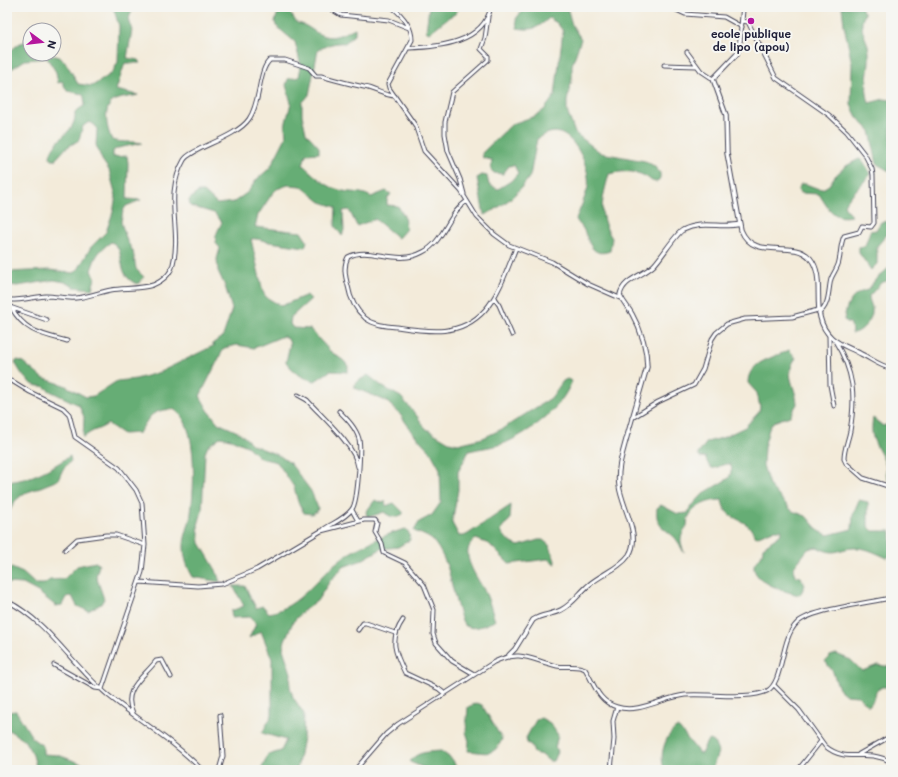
<svg xmlns="http://www.w3.org/2000/svg" width="898" height="777" viewBox="0 0 898 777" font-family="Mali,sans-serif">
  <style>
    .forest { fill: #66ad74; stroke: #446858 }
    .lines { fill: none; stroke-linecap: round; stroke-linejoin: round }
    .minor-casing { stroke: #414053; stroke-width: 5 }
    .tertiary-casing { stroke: #414053; stroke-width: 5.5 }
    .minor { stroke: #fff; stroke-width: 3 }
    .tertiary { stroke: #fff; stroke-width: 3.5 }
    .poi-dot { fill: #b5179e; stroke: #f6f6f2; stroke-width: 1.5 }
    .labels { text-anchor: middle; stroke-width: 4; stroke-linejoin: round; paint-order: stroke }
    .poi-label { font-size: 11px; font-weight: bold; fill: #22223b; stroke: #f6f6f2 }
  </style>
  <rect width="100%" height="100%" fill="#f6f6f2"/>
  <filter id="ink" filterUnits="userSpaceOnUse"><feTurbulence type="fractalNoise" baseFrequency=".025" numOctaves="2"/><feDisplacementMap in="SourceGraphic" scale="8" xChannelSelector="R" yChannelSelector="G"/><feConvolveMatrix kernelMatrix="1 2 1 2 8 2 1 2 1" color-interpolation-filters="sRGB"/></filter>
  <filter id="wash" filterUnits="userSpaceOnUse"><feTurbulence type="fractalNoise" baseFrequency=".012" numOctaves="4" result="noise"/><feDisplacementMap in="SourceGraphic" scale="16" xChannelSelector="R" yChannelSelector="G"/><feGaussianBlur stdDeviation="0.9" result="paint"/><feColorMatrix in="noise" values="0 0 0 0 0 0 0 0 0 0 0 0 0 0 0 0 0 1.4 0 .05"/><feComposite in="paint" operator="in"/></filter>
  <g filter="url(#wash)">
    <rect width="100%" height="100%" fill="#f3ebda"/>
    <path class="forest" d="M113 7H134L128 20 132 30 127 58 138 60 140 63H125L116 90 138 95C131 97 123 97 116 100 101 105 107 130 112 140 122 143 131 141 142 143L118 148 113 151V157L127 156 128 163 127 199 141 200 126 206 123 211 121 222 127 241 133 251 136 269 144 277 138 284C114 277 128 249 111 242 98 251 95 257 91 271L95 278 92 289 74 287 65 282 54 280 18 286 7 285V272L50 270 74 273 79 268 91 247 106 232 113 212 116 196 109 170 102 160 96 145 97 129 95 125 89 122 83 126 79 140 66 148 55 160H52L50 157C52 138 77 134 75 112L85 105 84 97 82 94 67 91 62 81 58 83 56 72 47 58 25 60 7 72V52C15 50 19 39 29 42L30 54C63 54 62 55 78 84L92 86 102 80 112 73 118 62 119 26Z
      M280 7H286L297 23C304 24 308 27 314 31 330 42 340 35 355 28V34L345 43C335 42 327 45 318 50L309 95 302 103V115L306 133 319 147V153L306 154 303 165C315 176 327 188 343 191 353 193 362 191 371 197L386 191 391 194 387 199V205L398 206 404 216 406 229 398 238 375 219 357 226 349 210 343 211 344 230 342 236 335 226 336 207 321 202 301 186 288 185 277 189 272 194 258 215 255 227 301 232 307 241 305 247C293 245 282 244 270 242 263 241 258 238 251 239L263 292 266 297 281 306 307 295 311 299 291 317 290 324 293 328 310 329 330 351 344 361 348 366V372L330 371 315 381C301 378 295 373 286 362L290 344 288 339 283 336 254 348 237 345 224 348 200 396 208 410 218 423 240 433 253 445 280 456 290 463 311 491 318 508 317 511 312 514 304 513 298 502 294 487 277 462 260 458 247 446 231 439 220 437 208 446 205 453 202 511 198 525 200 543 216 570 220 582 193 577C187 567 184 558 184 546 184 535 190 524 191 513 194 489 199 421 173 409 150 411 151 415 139 433L123 434 108 424C97 431 93 429 83 438L84 417 79 405 50 391 43 386C29 388 20 372 15 362L18 360 23 362 42 378 64 385 86 397 94 396 117 381 136 379 160 372 215 345 212 344 223 336 232 309 225 286 218 271 217 259 220 248C211 240 218 231 222 222L214 213 190 206 189 200 198 192H204L217 204 234 202 248 192 257 179 270 168 286 137 285 126 291 103 286 85 288 79 299 77 301 66 295 42 276 26 275 21Z
      M429 7H458L459 8 455 14 449 17 429 33 426 31Z
      M525 7H567L572 25 581 39 572 65V79L567 101V111L575 133 601 153 645 161 654 166 660 173V178L657 182C651 182 650 179 645 176 633 170 622 171 609 174 602 200 597 215 612 238L610 251C589 259 589 237 582 227 579 224 578 223 576 219 580 209 585 198 588 187 591 170 577 139 560 133 552 130 544 135 537 139L530 176C519 193 503 207 484 215L477 178 482 175 487 176 489 185 498 189 511 181 518 173 514 165 509 166 503 174 494 173 491 170 492 160 483 158 482 153 512 124 535 116 544 110 555 95 563 31 557 23 549 18C538 28 533 31 517 28L516 19Z
      M842 7H862V10L865 13C856 31 869 37 869 54 870 73 863 83 869 103L884 99 891 100V172L877 164 870 131 857 117 851 105 852 64 844 25Z
      M859 159 863 161 871 174 846 201 844 205 851 216C833 220 828 208 819 194L801 193 798 189 801 184H806L819 189 824 188 829 185 835 176 846 166Z
      M891 221V230L877 246V264L871 270 859 253V247L865 246 870 231 876 230 881 222Z
      M891 266V281L889 280 881 283 869 296C869 302 873 306 872 312 872 320 860 334 852 333L851 324 844 320C846 305 852 293 868 290L875 280Z
      M789 350 796 358C783 375 796 385 797 404L790 416 773 422 769 429 764 447 763 465 769 485 792 511 806 516 819 531 828 535 852 529 853 514 859 500 868 502V526L873 531H891V555L887 558C878 554 867 548 857 548 838 547 838 558 817 547L808 549 794 567 795 576 800 577 805 585 800 595C788 593 752 582 754 566 754 562 759 560 761 556 762 554 763 550 763 547L780 535 782 530H773L756 537C753 533 750 526 746 524 734 516 725 517 722 500 709 500 694 505 688 518 687 521 688 525 686 528 679 539 680 539 684 553 682 549 679 543 676 539 665 527 655 528 657 508L661 505 678 514 688 513 690 508 704 493 729 478 732 469 730 464C716 463 713 478 705 457L700 458 698 454 707 442 722 438 745 427 759 412 760 407 757 393 748 383C748 361 774 358 789 350Z
      M368 375 383 387 401 397 417 416 425 428 449 442 458 444 483 438 502 429 551 398 563 381 567 379 572 381C561 409 532 431 505 443 494 447 481 448 469 451L458 472V490L452 523 459 536H464L468 534 511 505 510 520 503 526 501 531C506 539 510 543 519 546L538 540H543L550 546 556 564 548 559 509 564 489 544 476 539C455 552 480 580 486 594 490 603 492 612 495 621 486 624 475 631 466 626 459 623 451 578 448 569 445 560 438 545 431 539 427 536 419 533 414 531L419 522 432 515 441 502 440 469 430 451 414 434 399 413 386 401 355 388V383Z
      M873 418 883 426 888 424 891 419V484C883 474 888 471 885 463 877 444 869 440 873 418Z
      M70 456 71 461 63 469 58 480 23 494 15 501 7 516V482C31 480 50 469 70 456Z
      M375 500 383 503 385 501 386 506 394 503 403 512V514C395 519 390 517 384 512L372 516H367L366 512Z
      M406 529 409 533 410 540 398 547 381 549 360 561 343 567 330 581 317 601 303 611 293 622 285 640 283 649 291 673 290 687 293 697 304 714 303 737 297 770H261L268 755 281 751 286 740 262 733 272 715V659L261 631 249 638 256 624 249 617 232 618 231 611 244 606 233 586H245L256 608 263 606 269 613C299 608 318 576 342 558 354 549 390 532 406 529Z
      M96 562 99 565 96 576 104 599 101 604 88 611 77 606 72 596 66 597 62 605 56 606 38 592 23 584 7 583V566L23 573 35 584H44L50 580 64 579 77 566Z
      M836 654 851 660 862 671 878 665 891 667V687H882L876 691 875 697 870 705H867L858 696 846 695 839 689 833 672 825 661 830 656Z
      M477 703 482 705 502 739C494 758 485 752 468 751L469 741 466 732 468 707Z
      M16 711 33 739 43 746V754L58 755 99 770H37L33 755 24 740 7 729V712Z
      M541 718 550 723 558 735 555 748 558 750 553 761H549L542 755 534 753 531 745 527 743 526 738 536 720Z
      M676 728H679L699 753 701 754 706 743 710 740 714 742 718 752 712 770H665C658 757 665 736 676 728Z
      M441 751 453 760 457 770H429L410 762C416 751 430 752 441 751Z"/>
  </g>
  <g filter="url(#ink)">
    <g class="lines">
      <defs>
        <path id="minor" d="M328 7 341 15 389 20 409 28
          M392 7C402 15 412 26 412 40L388 84 389 88 415 125 424 151 461 191 477 217 494 234 509 245 552 262 588 284 622 299
          M670 7 685 14 724 17 742 27
          M742 21 748 22 776 78 829 115 847 132 865 155 872 169 873 175 874 223 871 227 862 226 859 232 844 236C840 245 841 253 839 261 838 268 833 273 831 279 828 290 830 305 819 313
          M409 48C439 47 483 43 491 7
          M687 52 701 71 713 79
          M664 65 697 66
          M464 194 460 179 448 151 445 134V122L452 92 488 60V56L481 49 485 38 488 17
          M467 201C448 213 444 242 423 252 396 267 370 245 348 257 343 266 345 276 348 286 350 298 356 310 365 318 374 325 386 326 397 327 429 332 461 337 485 310 499 295 508 267 516 248
          M494 298 499 305 512 335
          M7 300C20 301 33 297 46 296 56 296 66 299 76 298 88 297 100 292 111 290 125 288 140 289 153 285 162 281 171 274 173 264 182 229 163 196 184 160 191 148 236 138 249 119 261 102 258 70 270 60H285L309 68 316 76H321C335 80 350 84 364 87 375 89 385 96 395 96
          M7 306 47 320
          M11 307C25 332 41 334 67 341
          M829 336 830 385 834 406
          M835 341C854 372 856 396 850 431 848 441 844 449 844 459L846 463 863 478 891 487
          M7 378 30 392 63 408 69 414 75 437 119 468 136 490 142 503 145 545 142 572 102 689 95 688 54 665
          M298 395 307 400C322 417 355 445 358 467
          M632 418 658 402 694 385 703 369 712 339 716 333 727 324 745 319 792 317 818 310
          M352 510 358 521
          M324 529C333 523 346 518 352 509 358 502 361 448 359 439 356 428 347 419 339 411
          M65 550 77 539 106 535H116L145 545
          M139 582 198 586 222 584 257 569 321 531 364 520H375L377 523 375 532 382 544 384 553 405 563 424 585 434 610 433 634 436 643 452 661 474 674
          M7 601C49 622 73 667 109 696 140 721 175 742 202 770
          M403 620C389 640 395 653 405 673L439 689 445 694
          M358 630 363 623H366L395 633
          M774 685 799 710 825 746C848 765 864 747 891 762
          M133 713C121 690 144 677 156 661L162 660 171 677
          M859 754 891 736
          M219 770 223 756 220 715
          M355 770 386 734 398 724 494 662C521 649 531 660 557 666 567 668 576 664 585 669 594 683 598 702 617 707 639 714 664 697 685 695 707 693 749 700 767 691 784 682 780 639 797 623 810 610 871 602 891 598
          M611 770 614 739 613 721 617 707
          M798 770 821 741"/>
        <path id="tertiary" d="M743 7 740 41 737 54 713 79 726 115 727 153 741 230C754 262 792 238 810 258 828 279 807 316 832 338 841 346 851 348 861 354 872 359 879 366 891 368
          M509 655 515 649 533 620C541 614 552 615 561 610 573 604 580 592 590 584 602 574 620 568 629 555 642 535 621 506 619 485 617 469 622 455 626 440 633 416 640 392 647 367 647 348 641 330 632 314 628 307 623 302 620 295 623 279 643 276 654 265 661 258 677 232 683 230 703 220 721 229 740 224"/>
      </defs>
      <use href="#minor" class="minor-casing"/>
      <use href="#tertiary" class="tertiary-casing"/>
      <use href="#minor" class="minor"/>
      <use href="#tertiary" class="tertiary"/>
    </g>
  </g>
  <circle class="poi-dot" cx="751" cy="21" r="4"/>
  <g class="labels">
    <g class="poi-label">
      <text x="751" y="38">ecole publique<tspan x="751" dy="13">de lipo (apou)</tspan></text>
    </g>
  </g>
  <rect width="898" height="777" fill="none" stroke="#f6f6f2" stroke-width="24"/>
  <g transform="translate(42 42) rotate(105)"><circle r="19" fill="#f6f6f2" stroke="#a1a1a9"/>
  <path d="M0-3L7 15L0 10L-7 15Z" fill="#b5179e"/>
  <text y="-6" font-size="11" font-weight="bold" text-anchor="middle" fill="#22223b">N</text>
  </g>
</svg>
